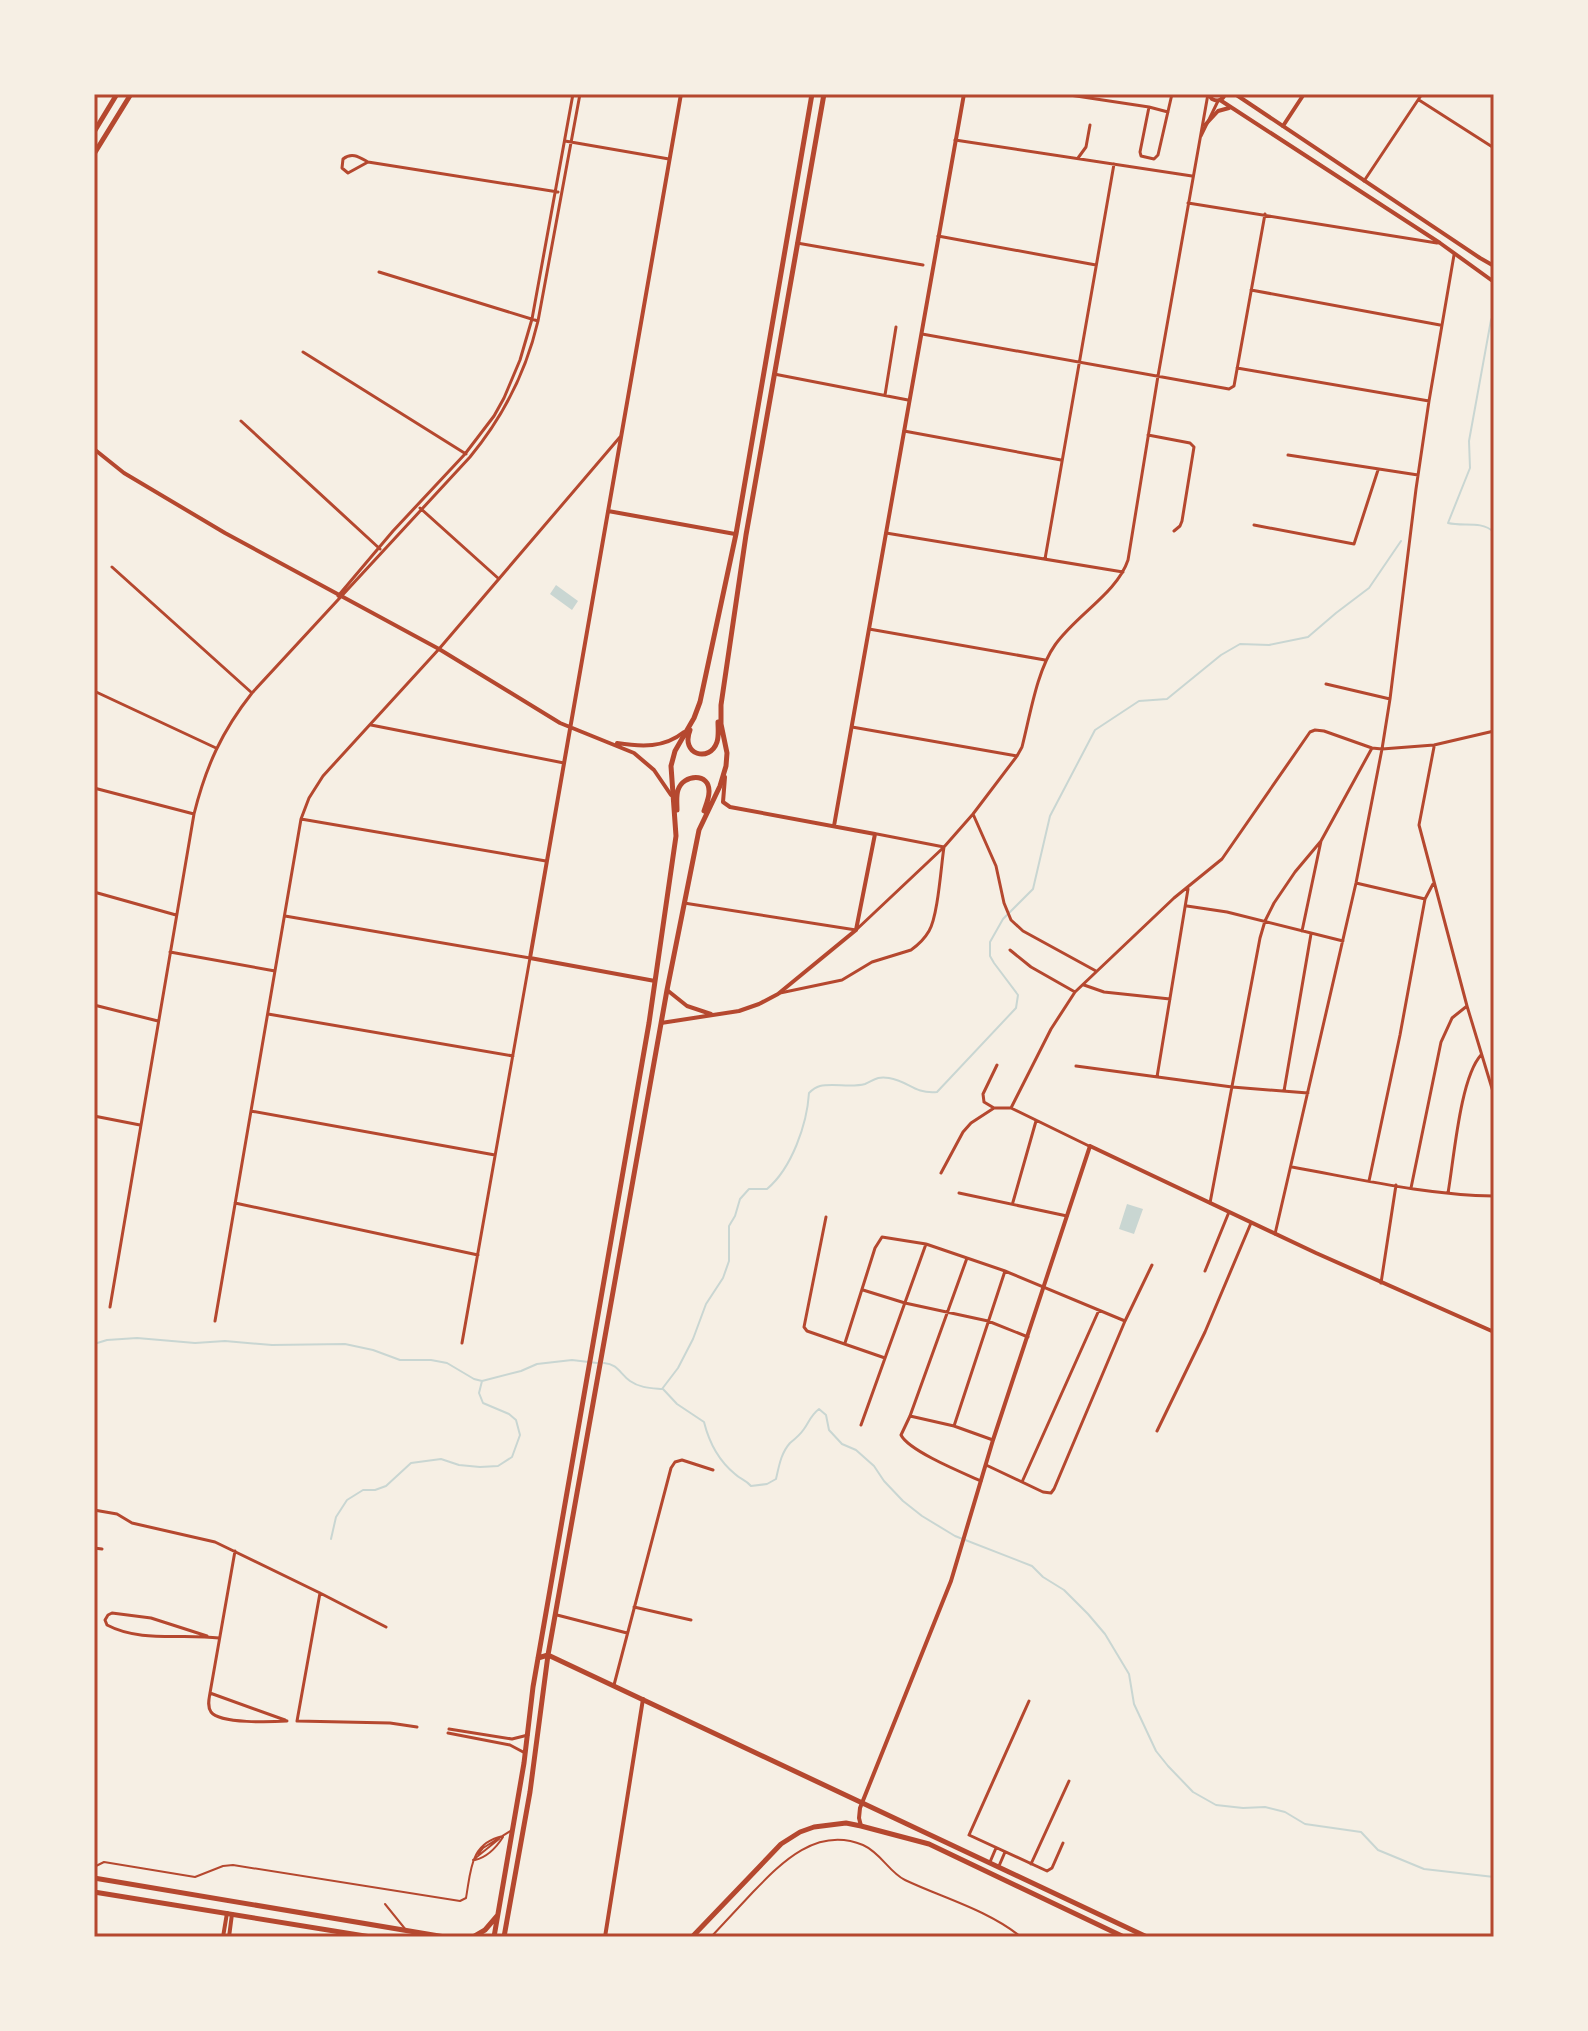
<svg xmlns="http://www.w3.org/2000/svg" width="1588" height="2031" viewBox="0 0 1588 2031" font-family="'Public Sans',sans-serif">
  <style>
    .water { fill: #c9d6d2 }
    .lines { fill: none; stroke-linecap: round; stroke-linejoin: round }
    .stream { stroke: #c9d6d2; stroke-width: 2 }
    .service { stroke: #b5482f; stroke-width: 2 }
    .pedestrian { stroke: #b5482f; stroke-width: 2 }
    .minor { stroke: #b5482f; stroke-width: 3 }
    .tertiary { stroke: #b5482f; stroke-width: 4 }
    .secondary { stroke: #b5482f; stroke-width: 4 }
    .primary { stroke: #b5482f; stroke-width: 5 }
    .neatline { fill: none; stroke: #b5482f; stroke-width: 3 }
  </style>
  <rect width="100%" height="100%" fill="#f6efe4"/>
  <path class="water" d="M556 585 578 601 572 610 550 594Z
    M1127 1204 1143 1209 1134 1234 1119 1229Z"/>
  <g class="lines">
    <path class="stream" d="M1494 314 1491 320 1469 441 1470 468 1448 523C1464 527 1480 520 1494 532
      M94 1344 107 1340 137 1338 195 1343 225 1341 272 1345 345 1344 373 1350 400 1360H431L447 1363 474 1379 482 1381 521 1371 537 1364 572 1360 597 1363
      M604 1363C618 1364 620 1374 630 1381 640 1388 650 1388 662 1389L678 1368 693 1339 706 1304 723 1278 729 1261V1226L735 1216 740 1199 749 1189H767C792 1168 807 1124 809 1093 812 1090 816 1087 820 1086 834 1083 851 1088 865 1084 874 1080 877 1076 889 1078 909 1081 913 1094 937 1092L1016 1008 1018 995 994 963 990 956V942L1003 919 1033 889 1050 816 1095 730 1139 701 1167 699 1221 655 1240 644 1269 645 1308 637 1336 613 1369 588 1401 541
      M663 1389 677 1404 704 1422C709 1442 719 1461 735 1474 740 1479 746 1480 751 1486L767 1484 776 1479C779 1466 781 1453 790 1443 795 1439 800 1435 804 1429 809 1422 811 1415 819 1409L826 1415 829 1430 842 1444 856 1450 874 1466 884 1481 903 1501 922 1516 955 1536 1032 1566 1043 1577 1064 1590 1088 1614 1105 1634 1129 1674 1134 1704 1156 1751 1168 1766 1193 1792 1216 1805 1243 1808 1265 1807 1285 1812 1305 1824 1361 1832 1378 1850 1424 1869 1494 1877
      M331 1539 336 1517 347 1500 363 1490H375L386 1486 411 1463 441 1459 459 1465 480 1467 498 1466 512 1457 520 1435 516 1420 509 1414 483 1403 479 1393 482 1381"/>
    <path class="service" d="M478 1854 483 1848 512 1830
      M473 1860 499 1839
      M475 1860C488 1857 496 1848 503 1837
      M94 1867 104 1862 195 1877 223 1866 233 1865 460 1901 466 1898C471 1870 470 1843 503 1836
      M385 1904 406 1930"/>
    <path class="pedestrian" d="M711 1937C725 1922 739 1907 753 1892 782 1862 817 1826 863 1845 881 1853 889 1872 905 1880 943 1898 988 1910 1021 1937"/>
    <path class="minor" d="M1063 94 1149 107 1168 112
      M1419 100 1494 148
      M1149 107 1140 152 1141 156 1154 159 1158 155 1172 94
      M1201 136 1218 101
      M955 140 1192 176
      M565 141 669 159
      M1078 158 1086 147 1090 125
      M368 162 348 173 342 168 343 159C352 152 359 157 368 162L558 192
      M1364 181 1422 94
      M1188 203 1437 243
      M938 236 1096 265
      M797 243 923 265
      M379 272 538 321
      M1251 290 1440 325
      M922 334 1229 389 1234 386 1265 214
      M303 352 466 454
      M1237 368 1429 401
      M774 374 908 400
      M885 395 896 327
      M241 421 380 549
      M904 431 1061 460
      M1148 435 1190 443 1194 447 1182 521 1180 526 1174 531
      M1288 455 1418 475
      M420 508 499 579
      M1254 525 1354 544 1378 470
      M886 533 1123 572
      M1045 559 1114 164
      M112 567 252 693
      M338 596 393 531 465 454 494 416 504 398 520 360 532 319 573 94
      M869 629 1045 660
      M1326 684 1390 699
      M94 691 216 748
      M371 725 564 763
      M852 727 1017 756
      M1434 747 1419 825 1467 1006 1494 1095
      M94 788 194 814
      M973 814 996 866 1004 903 1011 920 1023 931 1096 971
      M301 819 546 861
      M877 834 944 847
      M1356 883 1425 899
      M94 892 176 915
      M684 903 856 930 944 847 973 814 1017 756 1022 747C1030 716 1037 670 1055 645 1076 615 1117 593 1128 560L1158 376 1208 94
      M1187 906 1227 912 1343 941
      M285 916 530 958 462 1343
      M1302 931 1321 841
      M1010 950 1031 967 1075 992
      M170 952 275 971
      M1084 985 1104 992 1170 999
      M780 993 842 980 872 962 911 950C918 945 925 938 929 931 938 916 941 866 944 847
      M94 1005 158 1021
      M268 1014 513 1056
      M997 1065 983 1094 984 1102 994 1108H1011L1089 1146
      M1076 1066 1232 1087 1308 1093
      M1157 1077 1188 889
      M1284 1091 1311 934
      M1011 1108 1051 1029 1075 992 1174 898 1222 859 1310 732 1315 730 1324 731 1372 748 1382 749 1434 745 1494 731
      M251 1111 495 1155
      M94 1116 140 1125
      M1292 1167C1359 1179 1426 1195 1494 1196
      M941 1173 963 1132 971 1123 994 1108
      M1369 1181 1400 1035 1425 899 1433 884
      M1411 1188 1441 1042 1452 1018 1467 1006
      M959 1193 1067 1216
      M1448 1193C1454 1159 1460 1078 1481 1055
      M1013 1202 1036 1121
      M235 1203 478 1255
      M1210 1203 1260 938 1265 921 1274 903 1295 872 1321 841 1372 748
      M826 1217 804 1327 807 1331 885 1358
      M1275 1234 1356 883 1382 749 1390 699 1416 489 1429 401 1454 255
      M967 1258 910 1416 901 1435C909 1451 963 1473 981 1481
      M1205 1271 1229 1212
      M1381 1283 1396 1185
      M863 1290 905 1303 988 1321 1028 1337
      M110 1307 194 814C206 766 222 731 252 693L470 457C504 416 526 372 538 321L580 94
      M215 1321 301 819 309 798 323 776 439 649 620 437
      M845 1343 875 1248 882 1237 926 1244 1005 1271 1125 1321
      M910 1416 954 1426 993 1440
      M861 1425 926 1244
      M954 1426 1005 1271
      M1157 1431 1205 1332 1251 1223
      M986 1465 1043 1492 1051 1493 1054 1489 1125 1321 1152 1265
      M1022 1482 1099 1310
      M94 1510 117 1514 132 1523 215 1542 320 1593 386 1627
      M94 1548 102 1549
      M235 1551 210 1693C209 1699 207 1706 211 1712 220 1724 272 1722 287 1721
      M320 1593 297 1721 390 1723 417 1727
      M634 1607 691 1620
      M557 1615 627 1633
      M207 1636 151 1618 112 1613 108 1615 105 1620 107 1625C141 1643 183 1633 219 1638
      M614 1685 671 1468 675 1462 682 1460 713 1470
      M210 1693 285 1720
      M1029 1701 969 1835 1047 1871 1052 1868 1063 1843
      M449 1729 512 1739 528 1735
      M448 1733 510 1745 525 1753
      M990 1862 996 1848
      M1031 1864 1069 1781
      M999 1866 1005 1852"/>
    <path class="tertiary" d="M1283 126 1304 94
      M94 449 124 473 225 533 439 649 560 723 634 753 654 770 671 795
      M608 511 735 534
      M617 743C642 747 664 748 684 732
      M834 826 964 94
      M655 981 530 958 681 94
      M667 990 687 1006 711 1014
      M661 1023 739 1011 759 1004 778 994 856 930 875 834 730 807 723 802 725 777
      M861 1826 859 1818 860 1808 951 1581 993 1440 1090 1146 1316 1253 1494 1332"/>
    <path class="secondary" d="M1208 94 1212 99C1218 102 1223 100 1225 94
      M1235 94 1480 258 1494 266
      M1220 100 1440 243 1494 282
      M1205 125 1218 111 1229 108
      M223 1937 227 1913
      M229 1937 232 1914
      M605 1937 643 1699"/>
    <path class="primary" d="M94 132 117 94
      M94 154 131 94
      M690 730C680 755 710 763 717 742 719 736 718 728 718 722
      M677 810C677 804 676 796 678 790 683 774 710 772 709 792 709 798 706 805 704 811
      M538 1658 548 1655 1147 1937
      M94 1878 445 1937
      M94 1892 371 1937
      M473 1937 485 1930 497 1916
      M494 1937 524 1763 533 1687 649 1023 676 836 671 766 675 751 694 718 700 702 736 534 812 94
      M504 1937 530 1792 548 1655 667 990 699 830 720 786 726 766 727 753 721 724V705L746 535 824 94
      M692 1937 781 1844 800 1832 814 1827 846 1823 861 1826 929 1844 1124 1937"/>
  </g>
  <rect width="1588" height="2031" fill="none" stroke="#f6efe4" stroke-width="192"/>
  <rect x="96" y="96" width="1396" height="1839" class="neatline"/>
</svg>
